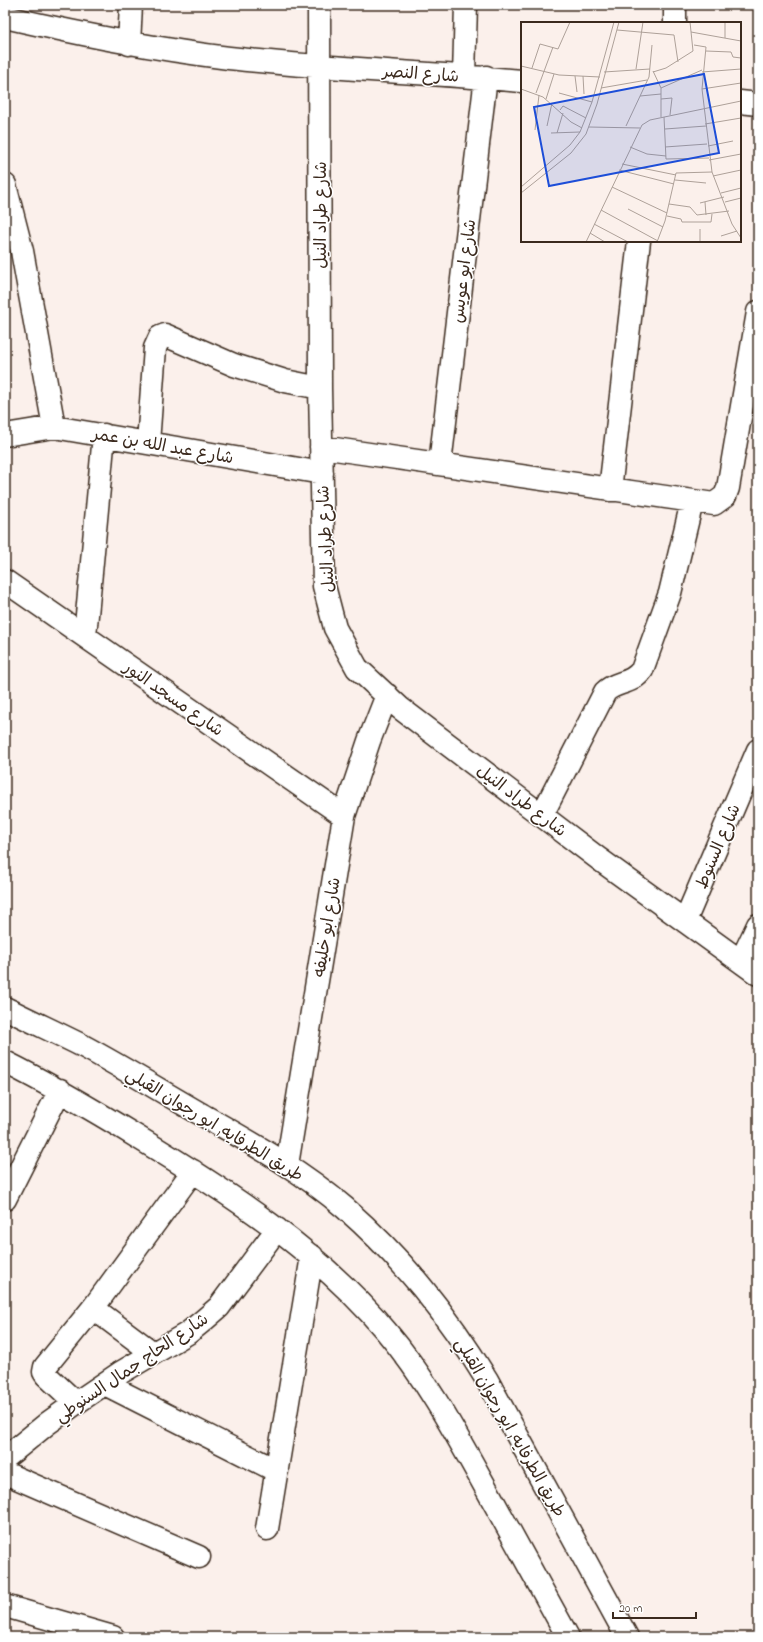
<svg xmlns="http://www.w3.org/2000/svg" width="763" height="1642" viewBox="0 0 763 1642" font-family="'Indie Flower','Playpen Sans Arabic',sans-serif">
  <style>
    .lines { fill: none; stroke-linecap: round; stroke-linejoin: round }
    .minor-casing { stroke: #3b2a1e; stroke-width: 25 }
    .minor { stroke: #fff; stroke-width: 22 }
    .labels { text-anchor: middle; stroke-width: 3; stroke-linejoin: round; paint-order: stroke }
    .street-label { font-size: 17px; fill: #3b2a1e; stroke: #fff }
    .inset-road { fill: none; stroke: #aea199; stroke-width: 1 }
    .view { fill: #1d4ed8; fill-opacity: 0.15; stroke: #1d4ed8; stroke-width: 2 }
    .inset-edge { fill: none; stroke: #3b2a1e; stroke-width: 2 }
  </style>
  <rect width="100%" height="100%" fill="#fbf0eb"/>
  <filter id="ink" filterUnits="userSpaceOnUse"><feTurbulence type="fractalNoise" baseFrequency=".025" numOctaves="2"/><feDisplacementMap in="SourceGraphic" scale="8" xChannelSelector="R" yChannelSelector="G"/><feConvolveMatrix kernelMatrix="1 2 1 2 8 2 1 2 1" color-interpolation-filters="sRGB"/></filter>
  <g filter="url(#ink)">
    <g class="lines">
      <defs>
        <path id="minor" d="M319 5 320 388 324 586 335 628 357 668 400 708 599 859 758 974
          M675 5V23
          M5 17C80 34 152 49 229 58 326 69 424 72 522 81
          M129 44 131 5
          M464 76 466 5
          M740 102 758 104
          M5 185 22 251 54 427
          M5 435 54 427 322 473
          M148 443 155 348 160 337 165 335 234 365 285 381 320 388
          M321 447 714 504 725 496 728 488 758 312
          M440 464 486 77
          M610 490 639 241
          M5 581 344 816
          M85 636 104 435
          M542 815 605 692C615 681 631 685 642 670L670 593 692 502
          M685 921 758 750
          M741 961 758 925
          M5 1008C31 1021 57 1033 83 1046 122 1067 161 1091 199 1113 250 1142 301 1170 345 1208 403 1259 447 1314 487 1380L627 1637
          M5 1062C51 1085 95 1111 139 1138 228 1192 318 1250 386 1331 426 1378 456 1434 486 1488 513 1538 541 1587 568 1637
          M287 1165 344 816 369 741 387 695
          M5 1199 60 1090
          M93 1308 153 1353
          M105 1384 277 1471
          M76 1403 46 1375 44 1372 45 1367 93 1308 193 1171
          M5 1458 48 1423 76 1403 120 1373 188 1333 204 1320 219 1307 277 1229
          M5 1473 199 1557
          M267 1529 312 1256
          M5 1606 113 1637"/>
      </defs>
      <use href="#minor" class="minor-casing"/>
      <use href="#minor" class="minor"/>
    </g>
  </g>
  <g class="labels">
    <g class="street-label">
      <text transform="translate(421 73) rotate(4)" y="6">شارع النصر</text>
      <text transform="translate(320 215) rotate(-90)" y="6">شارع طراد النيل</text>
      <text transform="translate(463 271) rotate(-83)" y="6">شارع ابو عويس</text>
      <text transform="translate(163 445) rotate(10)" y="6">شارع عبد الله بن عمر</text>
      <text transform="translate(325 539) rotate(-93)" y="6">شارع طراد النيل</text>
      <text transform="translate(174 698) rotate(35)" y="6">شارع مسجد النور</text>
      <text transform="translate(522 800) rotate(37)" y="6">شارع طراد النيل</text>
      <text transform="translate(717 846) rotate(-67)" y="6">شارع السنوط</text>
      <text transform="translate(326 927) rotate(-81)" y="6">شارع ابو خليفه</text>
      <text transform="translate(215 1124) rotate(31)" y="6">طريق الطرفايه, ابو رجوان القبلي</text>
      <text transform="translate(131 1367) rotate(-34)" y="6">شارع الحاج جمال السنوطي</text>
      <text transform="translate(511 1427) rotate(60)" y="6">طريق الطرفايه, ابو رجوان القبلي</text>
    </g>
  </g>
  <g transform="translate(521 22)">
    <rect width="220" height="220" fill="#fbf0eb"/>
    <path class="inset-road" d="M96 8 153 13 157 40M170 10 220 19M204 16V0M173 23 185 25 181 67 191 150 211 202 220 216M185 29 210 30 212 35 220 36M0 44 38 53 79 55M11 46 19 22 37 27 49 0M115 47 122 0M132 49 140 66V95M83 50 129 47M132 50 145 46 172 29 169 0M181 50 220 47M54 54 56 70M62 54 63 72M80 66 126 58M140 66 181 48M0 67 22 75 50 100 61 106M181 67 220 61M15 71 32 25M38 71 71 80M119 74 140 72M25 77 33 52M140 77 151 76 149 93M39 88 42 84 65 96M143 95 145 137 188 136M184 102 220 96M26 104 31 81M105 104 128 55 131 23M68 105 119 106M144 107 185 104M14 108 18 73M30 111 59 110M36 111 42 91M187 124 212 119M109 125 126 132 145 134M144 125 186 122M188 138 220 132M101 142 155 153M98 148 153 162M192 154 220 148M154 158 185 161M0 165 49 123 59 110 71 80 93 0M91 165 146 191M0 171 50 131 65 112 76 82 98 0M200 171 220 166M184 180 185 193M204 180 220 176M179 181 203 175M148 182 169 185 176 193 208 189M107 187 142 205M80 188 137 219M146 194 160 197 161 200H190L191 192M73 202 107 220M179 207V220M69 211 84 220M200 214 216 209M65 220 121 103 129 98 220 79M136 220 144 199 155 151 191 150"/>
    <path class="view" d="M183 52 198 131 28 164 13 85Z"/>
    <rect width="220" height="220" class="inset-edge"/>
  </g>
  <rect width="763" height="1642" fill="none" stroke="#fff" stroke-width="20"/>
  <rect x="10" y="10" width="743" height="1622" fill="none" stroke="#3b2a1e" stroke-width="1.5" filter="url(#ink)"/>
  <path d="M613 1612v6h83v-6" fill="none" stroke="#3b2a1e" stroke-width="2"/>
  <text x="619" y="1612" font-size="12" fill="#3b2a1e" stroke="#ffffff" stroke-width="3" paint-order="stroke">20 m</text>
</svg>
